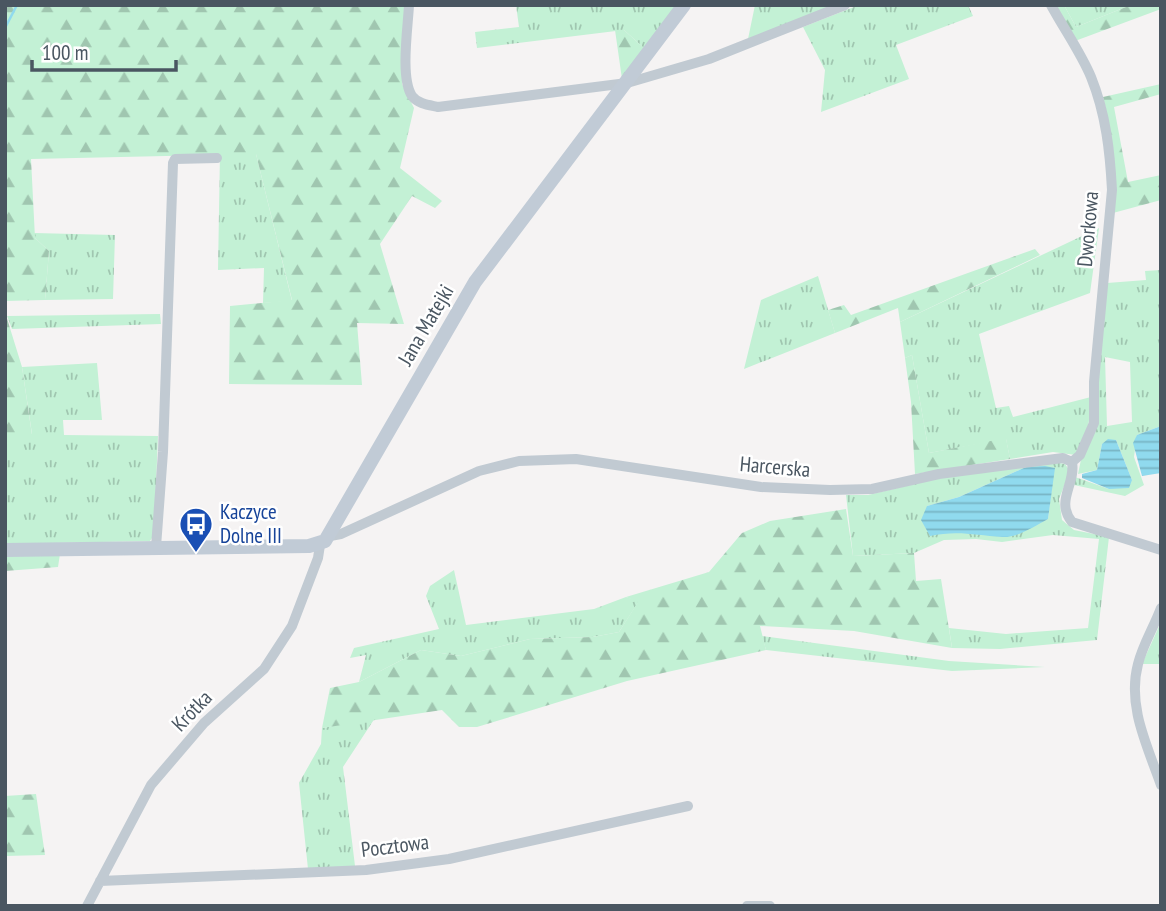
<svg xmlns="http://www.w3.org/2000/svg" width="1166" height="911" viewBox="0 0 1166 911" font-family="'PT Sans Narrow',sans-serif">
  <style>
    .grass { fill: url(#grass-tufts); fill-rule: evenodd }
    .forest { fill: url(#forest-firs) }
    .water { fill: url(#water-rules) }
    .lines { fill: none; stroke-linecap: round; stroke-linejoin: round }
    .stream { stroke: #90daee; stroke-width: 2.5 }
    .street { stroke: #c1cad2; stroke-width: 10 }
    .secondary { stroke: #c1cbd6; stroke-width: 14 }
    .labels { text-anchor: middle; stroke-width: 5; stroke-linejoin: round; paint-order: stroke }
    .street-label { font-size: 21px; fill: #4a5661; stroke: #fff }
    .transit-label { font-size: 21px; fill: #164399; stroke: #fff; text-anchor: start }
  </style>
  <defs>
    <pattern id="grass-tufts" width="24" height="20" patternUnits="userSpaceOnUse" patternTransform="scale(1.75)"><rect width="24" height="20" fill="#c3f1d5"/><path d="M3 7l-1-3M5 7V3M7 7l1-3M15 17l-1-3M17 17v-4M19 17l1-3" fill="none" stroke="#a0c6b0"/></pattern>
    <pattern id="forest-firs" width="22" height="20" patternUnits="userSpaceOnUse" patternTransform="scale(1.75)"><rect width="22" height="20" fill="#c3f1d5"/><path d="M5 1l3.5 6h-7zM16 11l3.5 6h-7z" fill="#a0c6b0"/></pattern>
    <pattern id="water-rules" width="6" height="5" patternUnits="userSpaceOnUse" patternTransform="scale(1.75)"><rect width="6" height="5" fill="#90daee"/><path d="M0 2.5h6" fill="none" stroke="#78b4c4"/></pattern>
  </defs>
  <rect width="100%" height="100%" fill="#f5f3f3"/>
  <path class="grass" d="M516 5H674L677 7 645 49 624 30 477 48 475 32 519 27Z
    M755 5H836L748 39Z
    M859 5H968L973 16 896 45 909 79 821 112 825 70 803 27Z
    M1064 5H1131L1076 27Z
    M220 153 256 154 292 301 263 303 264 268 218 270Z
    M1099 228 1090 293 979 334 996 408 1009 406 1013 417 1091 397 1090 421 1076 455 1053 452 1010 459 1006 439 929 453 912 355 905 358 900 322Z
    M34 233 115 235 113 299 45 300 49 251 35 238Z
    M1161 270V426L1137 435 1134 457 1144 485 1125 496 1074 485 1075 477 1109 489 1132 480 1116 440 1102 444 1097 470 1078 474 1098 378 1107 283 1146 280 1145 271ZM1105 357 1130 362 1132 422 1107 426Z
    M818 276 835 333 744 369 761 300Z
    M160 314 161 324 12 329 7 316Z
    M97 363 102 420H63L64 435 158 436 154 535 150 541 5 544V453L9 435 32 434 22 367Z
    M1049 461 1065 464 1070 471 1059 499 1062 520 1074 530 1109 537 1097 640 1000 649 952 648 949 628 1006 634 1088 628 1099 539 1053 535 1002 542 976 539 944 540 914 553 853 556 846 495H868L940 478ZM1026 467 1054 468 1048 519 1004 537 954 530 927 506 959 497Z
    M454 570 466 625 594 609 626 597 639 601 619 632 593 637 530 639 461 656 421 650 359 682 366 655 350 658 354 648 439 629 426 596 430 586Z
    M1161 622V664H1142Z
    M762 636 949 661 1045 667 952 671 766 650Z
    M375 718 343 767 355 866 308 869 299 783 321 744 322 728Z"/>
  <path class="forest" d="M5 5H405L402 84 414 108 400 168 442 201 435 208 412 196 380 244 404 324 357 323 362 385 229 384 230 306 292 300 256 154 31 159 35 238 49 251 45 300 5 301Z
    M1055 5H1064L1076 27 1131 5H1161V9L1075 41Z
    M615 30H624L645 49 622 79Z
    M1161 84V94L1114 107 1128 182 1161 175V200L1113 213C1116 174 1113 136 1103 97Z
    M1035 249 1040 255 900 322 898 308 835 333 828 310 844 305 851 315Z
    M5 312 22 367 32 435H10L5 453Z
    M912 355 929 453 1006 438 1010 459 915 474 911 402 905 358Z
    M846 509 853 556 914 553 916 581 941 579 952 648 854 631 760 626 766 650 627 681 477 727H459L442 710 322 728 330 688 359 682 421 650 461 656 530 639 593 637 619 632 638 602 626 597 709 572 742 533 770 521Z
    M5 554H60L58 567 5 571Z
    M36 794 45 855 5 856V796Z"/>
  <path class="water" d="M1161 426V473L1142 476 1133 443 1137 435Z
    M1108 439 1116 440 1132 480 1129 488 1109 489 1082 478V474L1097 470 1102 444Z
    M1045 466 1055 468 1048 519C1035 526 1017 538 1002 537 976 535 956 530 930 536L921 520 927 506 959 497 1026 467Z"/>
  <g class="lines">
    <path class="stream" d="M5 28 17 5"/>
    <path class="street" d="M409 5C408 27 400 78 412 96 418 104 429 105 438 107L627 83 709 59 845 5
      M1051 5C1064 29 1081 53 1091 77 1106 114 1110 152 1112 190L1094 382V423L1080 455 1072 462
      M330 536 341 534 479 471 519 461 576 459 761 487 830 490 872 489 939 474 1063 458 1072 462C1076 484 1055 501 1072 522L1161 550
      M156 547 163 452 173 163 175 159 217 158
      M1161 608C1154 627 1143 644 1138 664 1127 706 1147 745 1161 785
      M100 881 366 870 449 859 688 806
      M87 906 151 785 204 723 264 669 292 626 318 558 320 545
      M747 906H770"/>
    <path class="secondary" d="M5 550 309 546 325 541 475 282 684 5"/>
  </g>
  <defs>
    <symbol id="bus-pin" viewBox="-11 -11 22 30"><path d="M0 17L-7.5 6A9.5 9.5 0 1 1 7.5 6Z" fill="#1a4fb4" stroke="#fff"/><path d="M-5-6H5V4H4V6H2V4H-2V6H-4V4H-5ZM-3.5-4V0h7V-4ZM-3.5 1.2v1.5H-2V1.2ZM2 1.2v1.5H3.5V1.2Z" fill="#fff"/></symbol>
  </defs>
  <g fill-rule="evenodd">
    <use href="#bus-pin" x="177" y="505" width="38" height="52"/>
  </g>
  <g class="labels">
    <g class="street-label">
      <text transform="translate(1088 229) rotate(-85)" y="7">Dworkowa</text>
      <text transform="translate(426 325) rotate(-60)" y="7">Jana Matejki</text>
      <text transform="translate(775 467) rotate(5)" y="7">Harcerska</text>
      <text transform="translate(192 711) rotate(-46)" y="7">Krótka</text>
      <text transform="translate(395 846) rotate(-7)" y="7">Pocztowa</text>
    </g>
    <g class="transit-label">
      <text x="220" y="519">Kaczyce<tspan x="220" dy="24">Dolne III</tspan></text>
    </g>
  </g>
  <rect width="1166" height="911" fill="none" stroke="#4a5661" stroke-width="14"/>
  <path d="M32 60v10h144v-10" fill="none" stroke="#4a5661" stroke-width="3.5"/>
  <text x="42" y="60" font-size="21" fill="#4a5661" stroke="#ffffff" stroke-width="5" paint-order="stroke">100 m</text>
</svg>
